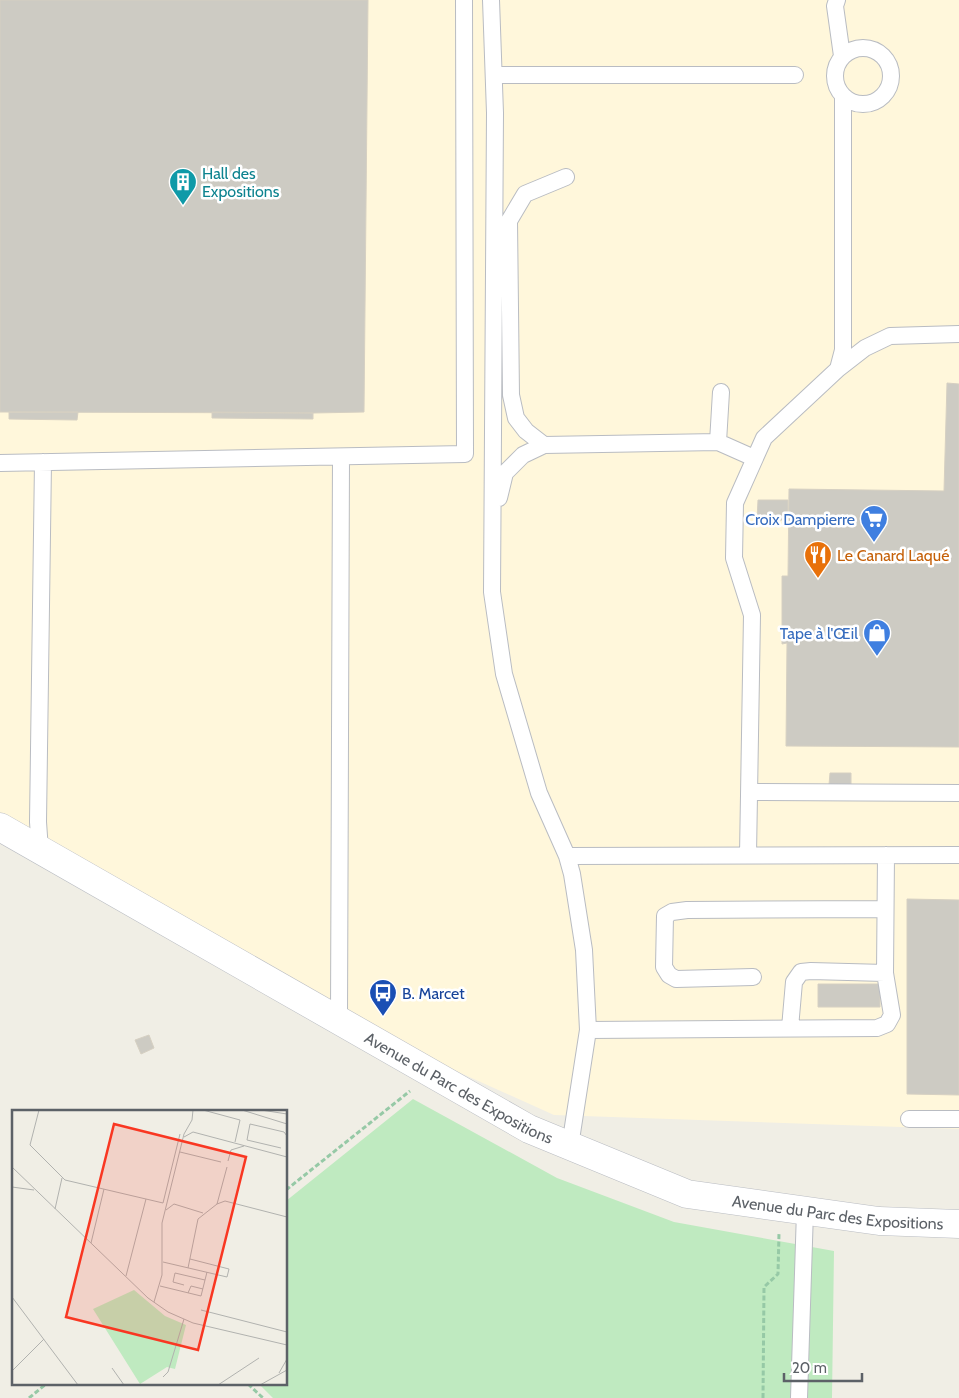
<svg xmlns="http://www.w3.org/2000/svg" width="959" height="1398" viewBox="0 0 959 1398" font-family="Cabin,sans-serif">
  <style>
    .commercial { fill: #fff7db }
    .green { fill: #bfeac0 }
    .building { fill: #cdcbc3; stroke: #d6d0c2 }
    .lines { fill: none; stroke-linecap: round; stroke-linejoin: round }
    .lane-casing { stroke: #b9bcc2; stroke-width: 18 }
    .street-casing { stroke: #b9bcc2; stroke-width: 29 }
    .path { stroke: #96c9a6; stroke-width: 3; stroke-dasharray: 5 2.5; stroke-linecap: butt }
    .lane { stroke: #fff; stroke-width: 16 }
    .street { stroke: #fff; stroke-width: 28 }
    .labels { text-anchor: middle; stroke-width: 5; stroke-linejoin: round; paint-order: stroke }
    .culture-label { font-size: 16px; fill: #0d838f; stroke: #fff; text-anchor: start }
    .shop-label { font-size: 16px; fill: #366cbe; stroke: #fff; text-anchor: end }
    .food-label { font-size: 16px; fill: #c56008; stroke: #fff; text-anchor: start }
    .transit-label { font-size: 16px; fill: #164399; stroke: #fff; text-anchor: start }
    .street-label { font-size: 16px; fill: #5c6167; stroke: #fff }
    .inset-road { fill: none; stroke: #b1b2af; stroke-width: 1 }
    .view { fill: #f93722; fill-opacity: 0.15; stroke: #f93722; stroke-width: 2.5 }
    .inset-edge { fill: none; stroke: #5c6167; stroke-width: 2.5 }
  </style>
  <rect width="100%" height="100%" fill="#f0eee5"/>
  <path class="commercial" d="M0 0H959V1129L554 1115 425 1057 0 825Z"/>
  <path class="green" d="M413 1099 557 1178 674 1222 834 1251 832 1398H273L259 1384H286V1201Z"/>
  <path class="building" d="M0 0H368L364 412 313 413 0 412Z
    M947 383 959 384V747L786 746 787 643 782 644V576H788L789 489 944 491Z
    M9 412H78L77 420 9 419Z
    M212 412 313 413V419L212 418Z
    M758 500H788V520H757Z
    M830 773H851V785H829Z
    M907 899 959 900V1095L907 1094Z
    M818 984H880V1007H818Z
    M149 1035 154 1048 141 1054 135 1040Z"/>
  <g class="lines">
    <defs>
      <path id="lane" d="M491 0 495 113 492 592 504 674 539 793 567 856 572 874 584 950 588 1030 570 1146
        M837 0 835 6 842 56
        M835 76a28 28 0 1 1 56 0a28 28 0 1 1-56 0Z
        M494 75H795
        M838 369 843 350V97
        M718 442 721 392
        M544 445 526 431 516 418 511 395 509 221 525 194 566 177
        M0 463 465 454 464 0
        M499 498 505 473 523 455 544 445 718 442 754 458
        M750 792 959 793
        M40 850 38 822 43 462
        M748 855 752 615 734 558 735 503 764 438 838 369 865 348 890 336 959 334
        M567 856 959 855
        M753 977 676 979 669 975 664 967 665 916 672 912 687 910 885 909
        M339 1020 341 457
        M790 1028 794 982 801 972 811 971 885 973
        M588 1030 877 1028 887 1024 892 1015 885 973 886 855
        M909 1119H959
        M799 1398 805 1211"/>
      <g id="street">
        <path id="s1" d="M0 827 529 1129 687 1194 879 1221 959 1224"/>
      </g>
    </defs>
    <use href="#lane" class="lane-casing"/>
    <use href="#street" class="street-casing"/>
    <path class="path" d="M286 1190 410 1091
      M248 1384 263 1398
      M29 1398 46 1384
      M763 1398 764 1287 778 1274 779 1233"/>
    <use href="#lane" class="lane"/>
    <use href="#street" class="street"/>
  </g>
  <defs>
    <symbol id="building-pin" viewBox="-11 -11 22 30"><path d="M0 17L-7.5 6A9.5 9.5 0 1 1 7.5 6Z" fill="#0f9aa8" stroke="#fff"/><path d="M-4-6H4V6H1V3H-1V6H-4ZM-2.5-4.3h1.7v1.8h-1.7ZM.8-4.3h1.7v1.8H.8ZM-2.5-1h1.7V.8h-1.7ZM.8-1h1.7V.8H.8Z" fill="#fff"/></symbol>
    <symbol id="supermarket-pin" viewBox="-11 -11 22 30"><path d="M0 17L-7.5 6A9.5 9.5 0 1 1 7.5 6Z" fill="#3f7fe0" stroke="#fff"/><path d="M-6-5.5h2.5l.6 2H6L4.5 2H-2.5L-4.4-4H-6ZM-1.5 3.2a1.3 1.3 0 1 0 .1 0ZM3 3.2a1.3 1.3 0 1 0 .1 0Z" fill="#fff"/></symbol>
    <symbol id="restaurant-pin" viewBox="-11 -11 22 30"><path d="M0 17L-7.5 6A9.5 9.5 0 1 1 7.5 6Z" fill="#e8710a" stroke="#fff"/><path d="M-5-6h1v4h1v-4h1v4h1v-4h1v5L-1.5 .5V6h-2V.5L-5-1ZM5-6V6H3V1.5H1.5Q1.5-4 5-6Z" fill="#fff"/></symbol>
    <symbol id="shop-pin" viewBox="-11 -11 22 30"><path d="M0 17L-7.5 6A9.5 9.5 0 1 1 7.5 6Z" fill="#3f7fe0" stroke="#fff"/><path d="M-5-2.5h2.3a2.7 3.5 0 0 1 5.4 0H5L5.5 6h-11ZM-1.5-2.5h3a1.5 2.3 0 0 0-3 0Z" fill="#fff"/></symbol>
    <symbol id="bus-pin" viewBox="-11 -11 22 30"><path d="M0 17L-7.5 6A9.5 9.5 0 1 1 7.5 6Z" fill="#1a4fb4" stroke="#fff"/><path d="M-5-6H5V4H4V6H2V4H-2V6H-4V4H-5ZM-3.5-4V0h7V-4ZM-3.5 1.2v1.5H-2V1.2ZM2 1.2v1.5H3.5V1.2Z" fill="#fff"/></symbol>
  </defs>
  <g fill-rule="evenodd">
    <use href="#building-pin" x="167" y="166" width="32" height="43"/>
    <use href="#supermarket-pin" x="858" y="503" width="32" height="43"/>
    <use href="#restaurant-pin" x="802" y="539" width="32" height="43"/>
    <use href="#shop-pin" x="861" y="617" width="32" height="43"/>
    <use href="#bus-pin" x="367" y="977" width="32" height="43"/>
  </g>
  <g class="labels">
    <g class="culture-label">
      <text x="202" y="179">Hall des<tspan x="202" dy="18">Expositions</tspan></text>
    </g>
    <g class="shop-label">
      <text x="855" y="525">Croix Dampierre</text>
      <text x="858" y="639">Tape à l'Œil</text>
    </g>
    <g class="food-label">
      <text x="837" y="561">Le Canard Laqué</text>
    </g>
    <g class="transit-label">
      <text x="402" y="999">B. Marcet</text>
    </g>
    <g class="street-label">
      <text dy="6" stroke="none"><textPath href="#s1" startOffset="528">Avenue du Parc des Expositions</textPath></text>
      <text dy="6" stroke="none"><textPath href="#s1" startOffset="932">Avenue du Parc des Expositions</textPath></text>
    </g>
  </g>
  <g transform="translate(12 1110)">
    <rect width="275" height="275" fill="#f0eee5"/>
    <path d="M122 180 153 206 174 215 163 259 155 257 128 274 81 199Z" fill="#bfeac0"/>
    <path class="inset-road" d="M27 0 18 35 53 70 151 93 168 24M191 0 228 10 223 32M230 0 275 14M249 0 275 4M172 27 181 22 275 47M269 38 235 30 238 14 272 22 275 26M168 42 209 52M216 51 219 40 232 36M0 57 136 188 156 202 181 213 275 235M0 77 22 80M205 94 215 57M43 99 50 68M154 100 162 94 191 103M79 133 92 79M151 152 215 167 217 159 178 149M176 158 186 109 205 94 213 91 275 107M114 166 134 89M172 175 161 172 163 163 193 170M148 176 189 186 195 162M176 183 179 176 191 179M0 187 66 275M142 192 150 165V113L172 24 180 10 181 0M189 200 275 222M100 258 112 275M0 261 32 229M267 263 275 249M151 267 156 262 172 209M206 275 247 248M248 275 275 260"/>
    <path class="view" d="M102 14 234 47 186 240 54 207Z"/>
    <rect width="275" height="275" class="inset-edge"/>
  </g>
  <path d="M784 1373v8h78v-8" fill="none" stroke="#5c6167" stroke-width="2.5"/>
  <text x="792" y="1373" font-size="15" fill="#5c6167" stroke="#ffffff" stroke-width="4" paint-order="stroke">20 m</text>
</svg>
